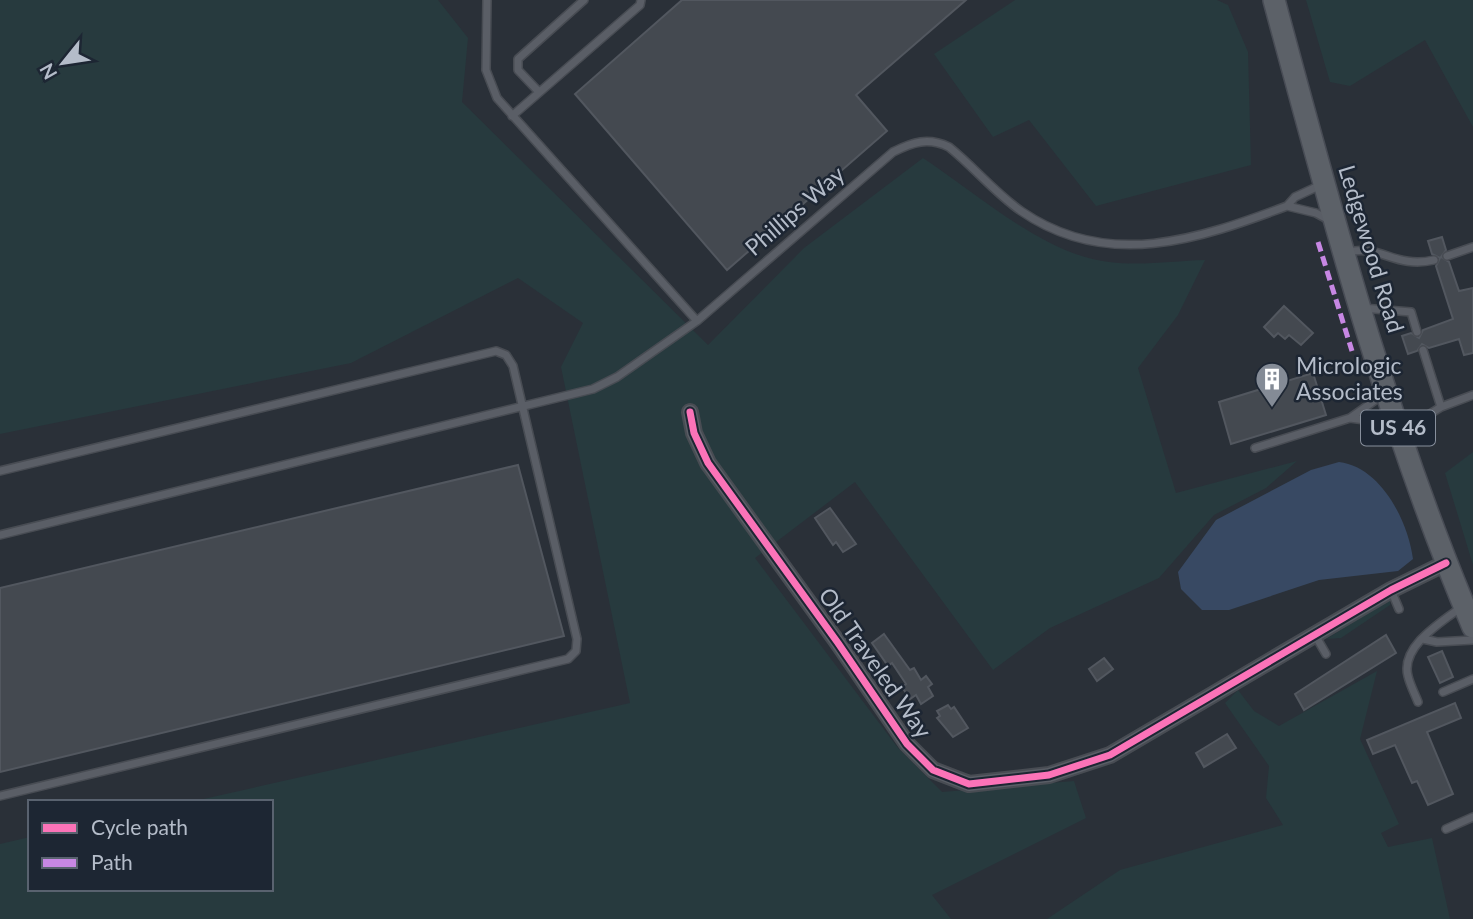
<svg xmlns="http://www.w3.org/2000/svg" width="1473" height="919" viewBox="0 0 1473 919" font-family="Lato,sans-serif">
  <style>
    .green { fill: #273a3e }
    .water { fill: #384963 }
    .building { fill: #444950; stroke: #52575f; stroke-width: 2 }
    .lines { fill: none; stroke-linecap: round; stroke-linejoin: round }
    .service-casing { stroke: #484c53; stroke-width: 10 }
    .minor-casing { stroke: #484c53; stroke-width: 18 }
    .primary-casing { stroke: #484c55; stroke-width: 24 }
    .service { stroke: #5a5e66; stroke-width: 7 }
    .minor { stroke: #5a5e66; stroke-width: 14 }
    .primary { stroke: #5c6168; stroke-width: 21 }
    .quiet { stroke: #c787e3; stroke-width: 5; stroke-dasharray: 10 5; stroke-linecap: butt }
    .cycleway-casing { stroke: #1d2633; stroke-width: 11 }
    .cycleway { stroke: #fb73b8; stroke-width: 7 }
    .labels { text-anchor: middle; stroke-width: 5; stroke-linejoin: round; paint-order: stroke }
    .shield { fill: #1d2633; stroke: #878f9c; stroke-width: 2 }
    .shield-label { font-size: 21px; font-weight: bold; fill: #b4bcc9 }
    .street-label { font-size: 23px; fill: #b4bcc9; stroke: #1d2633 }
    .poi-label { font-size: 23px; fill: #b4bcc9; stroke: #1d2633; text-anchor: start }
  </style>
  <rect width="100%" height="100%" fill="#2a3038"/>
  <path class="green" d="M0 0H438L468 38 462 102 708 345 804 248 923 158C976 193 1045 255 1109 262 1140 266 1174 261 1205 260L1178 315 1138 368 1176 493 1297 461 1266 488 1214 515 1159 578 1050 628 993 670 855 482 755 558 898 748 942 792 1074 781 1086 818 932 895 951 919H0V844L30 837V889H271V802H190L630 703 561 367 583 323 518 278 351 363 0 434Z
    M1015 0H1217L1228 5 1248 52 1251 165 1096 206 1029 120 993 137 934 54Z
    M1306 0H1473V127L1425 40 1350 86 1330 82Z
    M1473 452V565L1445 473Z
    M1390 600V605L1341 638 1326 639Z
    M1377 671 1360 739 1399 824 1381 833 1388 847 1432 838 1450 919H1047L1120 870 1283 825 1266 798 1269 766 1225 703 1238 690 1254 711 1279 726Z"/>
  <path class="water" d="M1339 462C1381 467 1408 521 1413 559L1398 571 1319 580 1229 610H1202L1181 589 1178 572 1216 520 1311 470Z"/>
  <path class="building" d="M682 0H966L856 95 887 131 727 270 575 94Z
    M1442 237 1446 250 1441 257 1449 262 1459 291 1473 288V353L1464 355 1459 339 1429 348 1422 344 1417 351 1408 354 1402 336 1411 333 1419 338 1423 330 1453 319 1436 266 1440 258 1432 254 1428 241Z
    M1284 306 1313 333 1301 345 1289 335 1285 339 1278 333 1274 337 1264 327Z
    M1313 373 1326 415 1231 444 1219 402Z
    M518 465 564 636 0 772V588Z
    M830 508 856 544 843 552 836 542 833 545 815 518Z
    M884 634 910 670 914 668 921 680 926 676 932 684 928 687 933 696 921 704 916 695 910 699 902 687 906 684 892 663 888 666 872 643Z
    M1386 635 1396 653 1304 710 1295 694Z
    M1442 651 1453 677 1440 683 1428 657Z
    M1104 658 1113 669 1097 681 1089 669Z
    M1455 703 1461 718 1427 732 1453 794 1428 805 1417 781 1412 783 1395 745 1373 754 1367 740Z
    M948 705 951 709 954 707 968 728 953 737 937 718 940 716 937 711Z
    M1227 734 1236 748 1204 767 1196 753Z"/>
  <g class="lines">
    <defs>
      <path id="service" d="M487 0 486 70 497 98 697 321 893 152C913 142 928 137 949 147 974 167 995 193 1021 211 1108 271 1199 239 1287 206L1295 197 1323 184
        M539 92 518 70V59L584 0
        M512 116 640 5 641 0
        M1287 206 1316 213 1329 220
        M1348 252C1381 244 1395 269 1434 260
        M1447 256 1473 247
        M1362 308 1411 312 1417 332
        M1384 394 1350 418 1395 424
        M1441 407 1473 395
        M1401 432 1441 407 1423 350
        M1255 448 1350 418
        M0 471 496 351 506 355 513 366 577 639 576 651 568 659 0 796
        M0 535 593 389 617 377 697 321
        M1391 590 1399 609
        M1315 635 1326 654
        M1423 639 1437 642 1473 640
        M1443 692 1473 679
        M1418 702C1415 694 1410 685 1408 676 1400 646 1443 621 1463 606
        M1446 829 1473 817"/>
      <path id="minor" d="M690 412 694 433 708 463 838 643 907 744 933 770 969 784 1049 775 1110 755 1391 590 1446 563"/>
      <path id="primary" d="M1274 0C1331 211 1387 426 1473 627"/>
    </defs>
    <use href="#service" class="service-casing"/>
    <use href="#minor" class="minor-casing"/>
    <use href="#primary" class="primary-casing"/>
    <use href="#service" class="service"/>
    <use href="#minor" class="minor"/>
    <use href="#primary" class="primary"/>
    <path class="quiet" d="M1318 242 1352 351"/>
    <defs>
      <path id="cycleway" d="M690 412 694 433 708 463 838 643 907 744 933 770 969 784 1049 775 1110 755 1391 590 1446 563"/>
    </defs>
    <use href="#cycleway" class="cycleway-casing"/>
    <use href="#cycleway" class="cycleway"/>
  </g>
  <defs>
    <symbol id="building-pin" viewBox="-11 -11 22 30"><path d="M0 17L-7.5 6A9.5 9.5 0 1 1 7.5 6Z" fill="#848b96" stroke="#1d2633"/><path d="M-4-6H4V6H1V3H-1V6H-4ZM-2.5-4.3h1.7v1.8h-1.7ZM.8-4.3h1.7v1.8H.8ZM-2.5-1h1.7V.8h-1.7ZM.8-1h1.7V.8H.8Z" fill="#fff"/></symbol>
  </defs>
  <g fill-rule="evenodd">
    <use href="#building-pin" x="1253" y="360" width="38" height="52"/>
  </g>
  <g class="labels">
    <rect class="shield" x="1361" y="410.5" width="74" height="35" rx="5"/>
    <g class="shield-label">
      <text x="1398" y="435">US 46</text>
    </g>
    <g class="street-label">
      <text transform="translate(795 211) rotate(-41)" y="8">Phillips Way</text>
      <text transform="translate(1371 249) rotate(73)" y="8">Ledgewood Road</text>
      <text transform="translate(875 663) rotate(55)" y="8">Old Traveled Way</text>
    </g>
    <g class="poi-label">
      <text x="1296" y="374">Micrologic<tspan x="1296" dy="26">Associates</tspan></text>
    </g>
  </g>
  <rect x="28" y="800" width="245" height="91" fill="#1d2633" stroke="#59626f" stroke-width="2"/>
  <rect x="42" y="823" width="35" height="10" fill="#fb73b8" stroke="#59626f" stroke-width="2"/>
  <text x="91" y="835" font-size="21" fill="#b4bcc9">Cycle path</text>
  <rect x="42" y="858" width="35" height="10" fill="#c787e3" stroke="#59626f" stroke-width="2"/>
  <text x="91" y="870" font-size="21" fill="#b4bcc9">Path</text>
  <g transform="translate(63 63) rotate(240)" stroke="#1d2633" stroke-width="5" paint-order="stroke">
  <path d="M0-5L12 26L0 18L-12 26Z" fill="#b4bcc9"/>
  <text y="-10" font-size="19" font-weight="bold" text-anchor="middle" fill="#b4bcc9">N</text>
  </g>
</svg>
